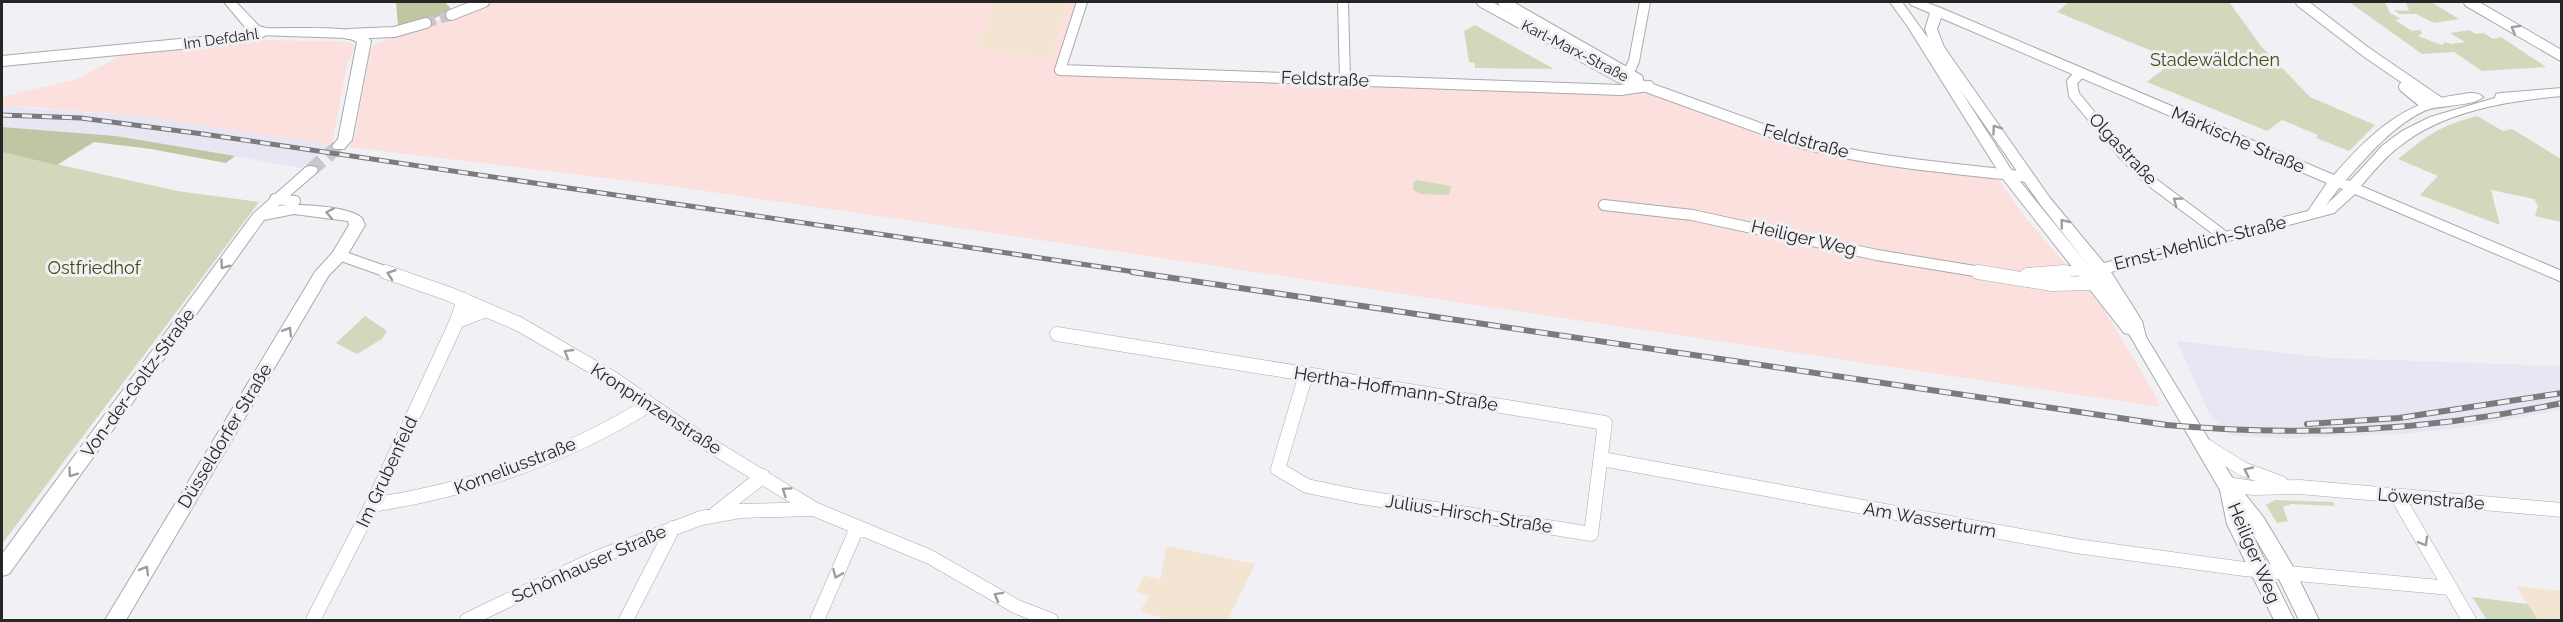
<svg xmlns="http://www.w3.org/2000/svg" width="2563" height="622" viewBox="0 0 2563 622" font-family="Raleway,sans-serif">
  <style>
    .commercial { fill: #fbe0dd }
    .built { fill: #e7e6f2 }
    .education { fill: #f4e5d2 }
    .green { fill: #d2d8bb }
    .forest { fill: #bfc6a3 }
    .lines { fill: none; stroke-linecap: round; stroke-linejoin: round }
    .street-tunnel { stroke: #c8c8cc; stroke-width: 10; stroke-dasharray: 10 5; stroke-linecap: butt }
    .secondary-tunnel { stroke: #c8c8cc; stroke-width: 14; stroke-dasharray: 14 7; stroke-linecap: butt }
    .street-far1-casing { stroke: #aaa9ad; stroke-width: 12 }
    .street-casing { stroke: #aaa9ad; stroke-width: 15 }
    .secondary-casing { stroke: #aaa9ad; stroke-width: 2 }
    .street-far1 { stroke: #fff; stroke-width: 10 }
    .street { stroke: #fff; stroke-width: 14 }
    .secondary { fill: #fff; fill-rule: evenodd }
    .rail-far1-casing { stroke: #7b7b7d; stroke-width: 5 }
    .rail-casing { stroke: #7b7b7d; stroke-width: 6 }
    .rail-far1 { stroke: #f1f1f5; stroke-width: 3; stroke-dasharray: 10; stroke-linecap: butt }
    .rail { stroke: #f1f1f5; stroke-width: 4; stroke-dasharray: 12; stroke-linecap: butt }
    .oneway { stroke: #9d9d9e }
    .labels { text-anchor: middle; stroke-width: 6; stroke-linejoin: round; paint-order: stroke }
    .far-street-label { font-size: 15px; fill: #262627; stroke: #f1f1f5 }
    .park-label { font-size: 18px; fill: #444b12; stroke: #f1f1f5 }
    .street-label { font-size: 18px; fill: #262627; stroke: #f1f1f5 }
  </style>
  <rect width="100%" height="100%" fill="#f1f1f5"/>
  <path class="commercial" d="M491 2H1078L1055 69 1637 86 1811 148 1997 177 2024 216 2101 305 2153 391 2160 407 886 217 656 184 349 147 355 138 371 49 374 45Z
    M242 40 334 41 349 42 356 46 347 64 332 145 148 117 31 107 2 106V97L77 79 128 52Z"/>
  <path class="built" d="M2 106 148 117 332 145 302 168 116 136 2 127Z
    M2177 341 2331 358 2561 366V410L2467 427 2401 434 2290 438 2232 436 2209 414Z"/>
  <path class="education" d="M995 2H1069L1050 58 973 48 985 32Z
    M1167 546 1255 564 1228 620H1168L1140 611 1149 596 1136 591 1144 575 1160 580Z
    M2516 586 2561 591V620H2538Z"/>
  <path class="green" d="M2069 2H2229L2261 46 2310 97 2375 125 2349 151 2316 138 2318 135 2282 120 2267 131 2147 82 2169 65 2160 60 2164 56 2057 12Z
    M2349 2H2385L2390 13 2401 19 2395 20 2412 31 2420 30 2422 33 2418 36 2442 45 2445 42 2451 44 2465 42 2450 33 2469 30 2476 34 2484 33 2493 39 2501 37 2546 67 2482 71 2454 52 2422 54Z
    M2406 2H2431L2459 19 2434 23 2416 14H2399L2394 10 2409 11Z
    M1475 25 1484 30 1554 69 1475 68V63L1469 62 1464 31Z
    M2477 116 2503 131 2512 129 2561 159V222L2535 216 2538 206 2534 199 2491 190 2500 225 2420 195 2438 176 2398 159C2427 136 2438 126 2477 116Z
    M2 152 177 191 259 202 2 544Z
    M1417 180 1451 186 1449 195 1421 194 1413 190 1414 182Z
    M365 316 387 331 382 339 357 354 336 343Z
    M2275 500 2333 502 2335 506 2291 504 2283 507 2288 521 2277 523 2266 505Z
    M2472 597 2528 604 2538 620H2487Z"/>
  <path class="forest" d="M396 2H445L453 11 416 25 398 26Z
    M2 127 116 136 235 156 226 163 151 149 94 142 57 165 2 152Z"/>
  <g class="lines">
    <path class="street-tunnel" d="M426 23 451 15"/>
    <path class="secondary-tunnel" d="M311 170 339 146"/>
    <defs>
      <path id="street-far1" d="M1082 2 1060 70 1620 90 1649 86
        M1343 2 1345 80
        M1482 2 1619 77 1804 144C1877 163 1954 168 2028 177
        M1503 2 1638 79
        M2301 2 2366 52 2439 102
        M2469 2 2562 56
        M451 15 484 2
        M348 34 394 32 426 23
        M2 61 243 38 262 32
        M1629 72 1634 61 1645 2
        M2080 73 2072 82 2074 95 2122 153 2149 180 2224 236
        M2404 87 2426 105
        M275 199 295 201
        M1604 205 1692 215 1877 255 1987 273
        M339 255 390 273
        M2048 273 2085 270"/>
      <path id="street" d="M386 272 449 294 519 324 612 378 700 439 814 509 930 557 1017 607 1051 620
        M1978 272 2052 284 2094 283 2096 278
        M2027 275 2065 272
        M457 321 487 310
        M1057 334 1306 374
        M1306 374 1605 423 1591 534 1355 496 1307 486 1278 469Z
        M2206 446 2243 469 2281 483
        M1602 459 2076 546 2244 569 2450 588
        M2226 484 2253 488 2300 487 2562 510
        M2397 496 2469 620
        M372 505C469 490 566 457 650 404
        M715 514 763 476
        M313 620 372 505 457 321 464 300
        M467 620 596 558 701 518 740 511 812 509
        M626 620 673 528
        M817 620 857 528"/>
      <path id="secondary" d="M224 2H236L259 26 264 28C286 29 346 25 364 34 367 35 369 39 371 41L352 140 344 149H334L332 146 338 139 357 42 348 38 257 35 249 32Z
        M1890 2H1902L1928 38 1925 29 1930 13 1911 5 1909 2H1925L1941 8 2334 175C2369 135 2403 102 2457 95 2465 94 2476 90 2483 97 2473 107 2439 104 2424 111 2394 125 2368 155 2346 180L2350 181 2383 145 2402 131 2430 117 2495 98 2496 94 2501 93 2562 88V96C2507 101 2444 111 2400 146 2385 157 2373 172 2361 186L2562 271V282L2355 194 2334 213 2111 272 2142 321 2146 337 2233 479 2264 518 2292 565 2319 620H2299L2277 575 2247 524 2294 620H2274L2227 524 2220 490 2129 334 2124 333 2003 179 1908 27ZM1941 18 2327 183 2308 211 2104 263 2050 198 1944 47 1937 29ZM1959 88 2040 204 2088 265 2014 174ZM2339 188 2343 189 2326 205Z
        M311 166 316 167 318 170 316 173 278 206C295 203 350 206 362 218L365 225 345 259 329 275 126 620H105L315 272 333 252 349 225 348 221 294 214 264 220 9 574 2 576V554L253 214 306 167Z"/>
    </defs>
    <use href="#street-far1" class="street-far1-casing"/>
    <use href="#street" class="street-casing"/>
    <use href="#secondary" class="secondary-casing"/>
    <use href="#street-far1" class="street-far1"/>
    <use href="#street" class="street"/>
    <use href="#secondary" class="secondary"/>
    <defs>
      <path id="rail-far1" d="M2 115 81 118 203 134 1142 273"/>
      <path id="rail" d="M1132 272 2167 425C2303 437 2429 431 2562 403
        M2307 424 2399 418 2562 393"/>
    </defs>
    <use href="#rail-far1" class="rail-far1-casing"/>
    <use href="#rail" class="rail-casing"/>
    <use href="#rail-far1" class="rail-far1"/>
    <use href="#rail" class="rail"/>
  </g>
  <defs><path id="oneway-chevron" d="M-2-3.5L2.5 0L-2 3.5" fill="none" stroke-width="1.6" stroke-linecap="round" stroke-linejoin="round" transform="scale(1.5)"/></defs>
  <g class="oneway">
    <use href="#oneway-chevron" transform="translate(2515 29) rotate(-150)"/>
    <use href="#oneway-chevron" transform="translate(1996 129) rotate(-125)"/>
    <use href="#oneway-chevron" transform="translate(2177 201) rotate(-143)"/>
    <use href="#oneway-chevron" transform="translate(330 213) rotate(-169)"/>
    <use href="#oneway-chevron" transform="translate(2064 223) rotate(-129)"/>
    <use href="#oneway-chevron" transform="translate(224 265) rotate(126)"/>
    <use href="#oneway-chevron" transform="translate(391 274) rotate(-161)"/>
    <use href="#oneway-chevron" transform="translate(288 331) rotate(-59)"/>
    <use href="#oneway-chevron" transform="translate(568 353) rotate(-150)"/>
    <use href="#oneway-chevron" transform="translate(2248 471) rotate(-155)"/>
    <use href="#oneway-chevron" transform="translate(72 473) rotate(126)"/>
    <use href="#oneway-chevron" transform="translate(786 491) rotate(-146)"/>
    <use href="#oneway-chevron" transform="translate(2424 542) rotate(60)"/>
    <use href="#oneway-chevron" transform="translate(145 570) rotate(-59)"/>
    <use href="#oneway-chevron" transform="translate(837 574) rotate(113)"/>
    <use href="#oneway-chevron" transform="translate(998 596) rotate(-151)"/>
  </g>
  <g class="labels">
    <g class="far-street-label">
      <text transform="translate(221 39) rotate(-8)" y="5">Im Defdahl</text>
      <text transform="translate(1575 51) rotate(27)" y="5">Karl-Marx-Straße</text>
    </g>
    <g class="park-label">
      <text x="2215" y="66">Stadewäldchen</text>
      <text x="94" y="274">Ostfriedhof</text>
    </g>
    <g class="street-label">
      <text transform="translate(1325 79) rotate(2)" y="6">Feldstraße</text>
      <text transform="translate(2238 140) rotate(23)" y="6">Märkische Straße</text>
      <text transform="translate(1806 141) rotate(15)" y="6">Feldstraße</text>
      <text transform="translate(2123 149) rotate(47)" y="6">Olgastraße</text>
      <text transform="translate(1804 238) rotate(13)" y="6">Heiliger Weg</text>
      <text transform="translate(2200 243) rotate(-14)" y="6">Ernst-Mehlich-Straße</text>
      <text transform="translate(138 383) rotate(-54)" y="6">Von-der-Goltz-Straße</text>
      <text transform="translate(1396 389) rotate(9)" y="6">Hertha-Hoffmann-Straße</text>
      <text transform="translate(656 409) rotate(33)" y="6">Kronprinzenstraße</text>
      <text transform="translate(225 436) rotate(-59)" y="6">Düsseldorfer Straße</text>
      <text transform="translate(515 466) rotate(-21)" y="6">Korneliusstraße</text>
      <text transform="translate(387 472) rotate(-65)" y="6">Im Grubenfeld</text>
      <text transform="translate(2431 499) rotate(5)" y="6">Löwenstraße</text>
      <text transform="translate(1469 514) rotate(9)" y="6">Julius-Hirsch-Straße</text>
      <text transform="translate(1930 520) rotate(10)" y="6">Am Wasserturm</text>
      <text transform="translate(2254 553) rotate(67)" y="6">Heiliger Weg</text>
      <text transform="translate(589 564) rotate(-24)" y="6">Schönhauser Straße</text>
    </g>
  </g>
  <rect width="2563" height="622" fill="none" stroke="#262627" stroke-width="6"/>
</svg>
